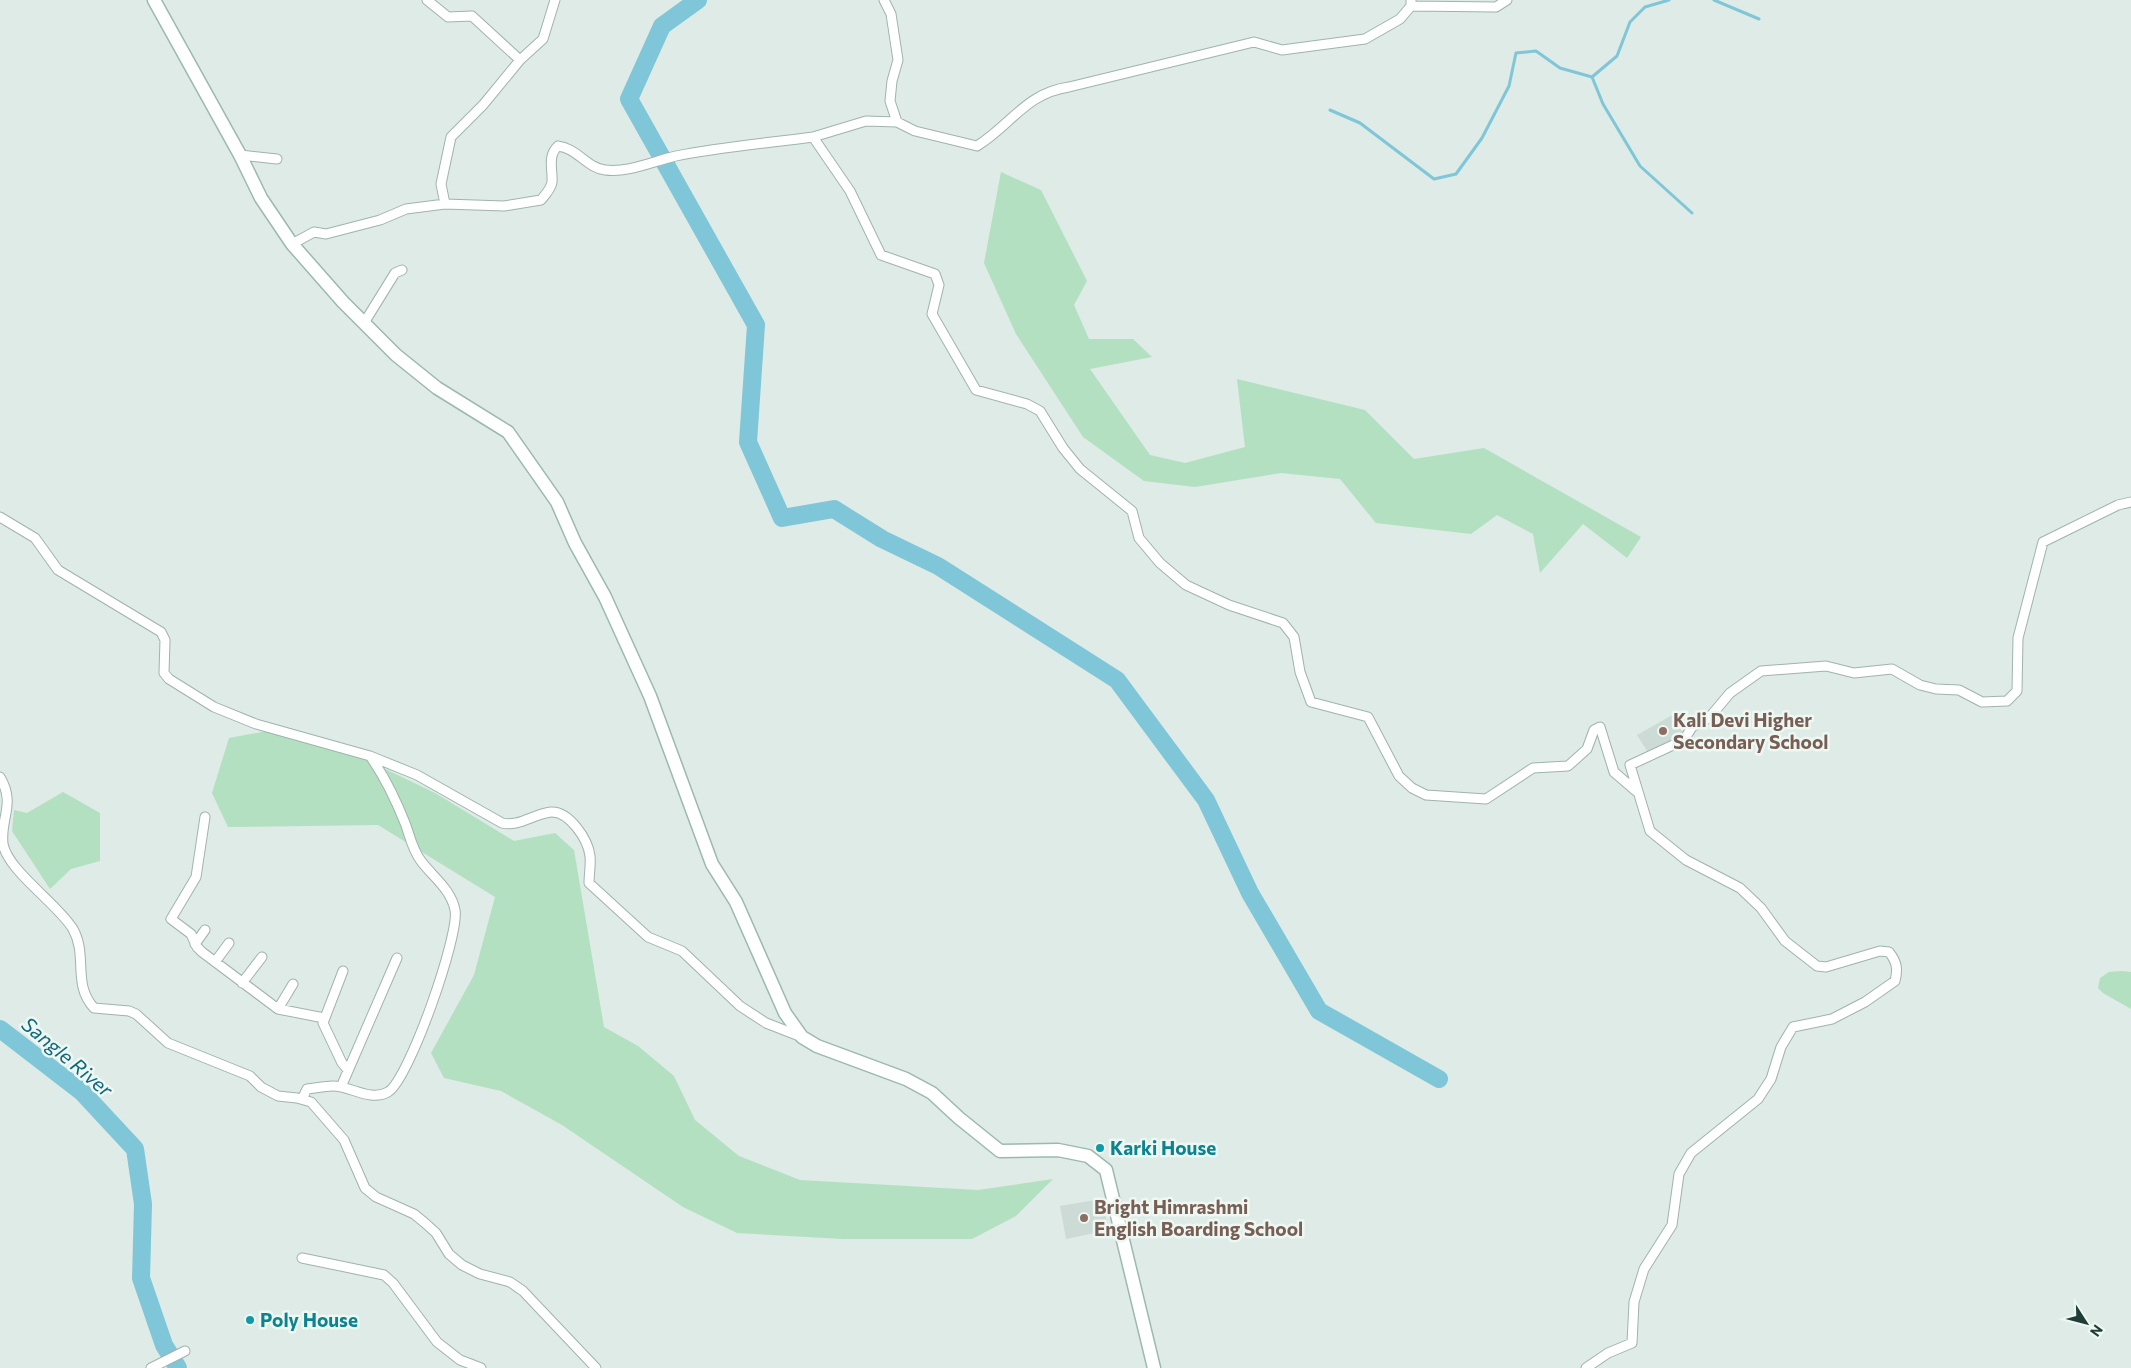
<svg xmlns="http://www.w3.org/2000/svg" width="2131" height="1368" viewBox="0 0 2131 1368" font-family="Commissioner,sans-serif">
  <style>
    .built { fill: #ccdbd5 }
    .green { fill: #b3e0c1 }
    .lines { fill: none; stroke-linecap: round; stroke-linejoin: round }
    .stream { stroke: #7ec6d8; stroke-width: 3 }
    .river { stroke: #7ec6d8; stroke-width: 18 }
    .street-casing { stroke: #a0b3ae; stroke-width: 11 }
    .secondary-casing { stroke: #9bb9af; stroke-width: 15 }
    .street { stroke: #fff; stroke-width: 9 }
    .secondary { stroke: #fff; stroke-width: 12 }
    .education-dot { fill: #8d6e63; stroke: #eef8f3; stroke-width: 2 }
    .culture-dot { fill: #0f9aa8; stroke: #eef8f3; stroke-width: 2 }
    .labels { text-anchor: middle; stroke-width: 5; stroke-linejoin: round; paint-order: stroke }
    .education-label { font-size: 19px; font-weight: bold; fill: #785e54; stroke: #eef8f3; text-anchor: start }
    .culture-label { font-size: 19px; font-weight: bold; fill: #0d838f; stroke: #eef8f3; text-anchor: start }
    .water-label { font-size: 20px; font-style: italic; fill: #11677f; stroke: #eef8f3 }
  </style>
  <rect width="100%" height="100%" fill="#deebe6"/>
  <path class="built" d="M1676 713 1684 738 1649 754 1637 735Z
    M1101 1199 1109 1230 1066 1239 1060 1206Z"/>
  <path class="green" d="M1001 172 1041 190 1087 281 1074 305 1089 339H1133L1152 357 1090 369 1150 455 1185 463 1245 447 1237 379 1365 410 1414 459 1484 448 1641 537 1627 558 1583 524 1540 573 1533 534 1497 515 1471 534 1376 523 1340 479 1281 473 1195 487 1144 481 1083 437 1016 334 984 263Z
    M267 731 348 751 435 793 514 841 555 833 574 850 604 1027 638 1046 674 1076 695 1120 739 1156 800 1180 978 1190 1053 1179 1016 1216 972 1239H843L737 1233 683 1207 562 1125 501 1091 444 1078 431 1053 474 975 495 897 378 825 228 827 212 793 229 738Z
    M63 792 100 813V861L71 869 50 889 12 831 14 810 27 813Z
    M2122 971 2131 972V1009L2103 993 2098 988 2100 978 2109 972Z"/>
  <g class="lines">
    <path class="stream" d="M1714 0 1759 19
      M1592 77 1603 104 1640 166 1692 213
      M1330 110 1360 123 1434 179 1456 174 1482 138 1509 86 1516 53 1536 51 1560 68 1592 77 1617 56 1630 22 1645 7 1669 0"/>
    <path class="river" d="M698 0 662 26 629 99 756 325 748 442 782 518 834 509 882 539 938 566 1117 680 1206 800 1250 893 1319 1011 1439 1079
      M0 1029 82 1092 135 1149 143 1204 141 1278 164 1345 178 1368"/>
    <defs>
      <path id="street" d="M427 0 448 17 472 16 520 60 483 105 451 137 441 184 445 204
        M884 0 891 14 898 60 892 81 890 101 897 122
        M1411 6 1496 7 1507 0
        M520 60 543 39 555 0
        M813 137 866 121 897 122 915 131 977 146C1011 125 1026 93 1069 87L1254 42 1282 50 1365 39 1400 19 1411 6V0
        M240 155 277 159
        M292 244 314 232 326 234 380 220 406 209 445 204 504 206 541 200C545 195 551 189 552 182 553 170 547 156 558 146 577 148 587 168 605 170 629 173 653 161 676 156 721 147 768 143 813 137L850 191 881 255 935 274 939 285 932 314 976 390 1027 404 1040 411 1063 448 1080 469 1132 511 1139 538 1160 563 1186 585 1229 605 1283 623 1294 637 1300 672 1311 702 1368 717 1399 776 1412 788 1426 795 1486 799 1533 768 1568 766 1587 749 1594 730 1600 727 1614 772 1636 791
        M364 323 395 273 402 270
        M0 517 35 538 58 570 161 632 165 640 164 673 169 679 214 707 256 724 370 756 417 775 502 823C519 827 533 814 551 812 569 811 588 839 590 856 591 865 589 874 589 883L648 937 682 951 740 1006 766 1023 802 1037
        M0 777C16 804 0 818 3 844 8 871 57 903 73 929 88 956 72 984 94 1008L129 1011 136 1014 168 1043 250 1076 261 1087 278 1096 297 1098 311 1102 344 1140 365 1188 376 1197 414 1214 425 1223 436 1233 449 1254 462 1265 480 1274 510 1282 523 1291 596 1368
        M205 817 196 877 171 919 191 934 197 947 202 952 278 1009
        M195 944 205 930
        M215 962 229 943
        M343 971 323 1023 342 1063 348 1070
        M242 983 262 957
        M293 984 278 1009 324 1018
        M341 1087 397 958
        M302 1099 307 1089C316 1088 325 1086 333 1086 351 1086 370 1102 388 1092 409 1080 460 934 455 910 451 889 432 876 421 861 412 849 410 836 405 823 395 798 385 777 370 756
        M302 1258 384 1275 393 1283 437 1342 460 1360 481 1368
        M151 1368 185 1351
        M1586 1368 1608 1353 1632 1343 1634 1302 1644 1269 1672 1225 1679 1174 1691 1153 1758 1099 1771 1079 1781 1047 1793 1027 1832 1019 1865 1002 1895 981C1898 969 1897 962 1889 952L1880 951 1826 967 1817 966 1785 941 1761 908 1740 888 1686 860 1650 831 1630 765 1684 740 1692 727 1709 718 1730 693 1761 671 1826 666 1854 673 1892 669 1920 685 1936 689 1959 690 1982 702 2007 701 2017 691 2018 638 2043 542 2118 505 2131 502"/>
      <path id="secondary" d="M154 0 240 155 261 198 292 244 343 302 396 355 437 388 508 432 557 502 575 543 605 597 650 696 712 864 736 902 785 1013 802 1037 817 1046 906 1079 932 1093 959 1118 1000 1151 1058 1150 1088 1156 1106 1170 1154 1368"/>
    </defs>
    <use href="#street" class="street-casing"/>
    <use href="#secondary" class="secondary-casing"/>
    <use href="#street" class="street"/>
    <use href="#secondary" class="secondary"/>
  </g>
  <g class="education-dot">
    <circle cx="1663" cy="731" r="5"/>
    <circle cx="1084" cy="1218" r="5"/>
  </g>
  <g class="culture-dot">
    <circle cx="1100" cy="1148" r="5"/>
    <circle cx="250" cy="1320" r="5"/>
  </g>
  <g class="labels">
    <g class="education-label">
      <text x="1673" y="727">Kali Devi Higher<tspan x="1673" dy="22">Secondary School</tspan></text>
      <text x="1094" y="1214">Bright Himrashmi<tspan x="1094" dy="22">English Boarding School</tspan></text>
    </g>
    <g class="culture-label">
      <text x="1110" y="1155">Karki House</text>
      <text x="260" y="1327">Poly House</text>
    </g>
    <g class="water-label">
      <text transform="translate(67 1057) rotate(40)" y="7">Sangle River</text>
    </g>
  </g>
  <g transform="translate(2086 1323) rotate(126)" stroke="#eef8f3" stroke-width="4" paint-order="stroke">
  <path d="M0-4L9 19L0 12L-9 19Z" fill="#1d3d36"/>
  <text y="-8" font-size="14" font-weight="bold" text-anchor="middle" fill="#1d3d36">N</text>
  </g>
</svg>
